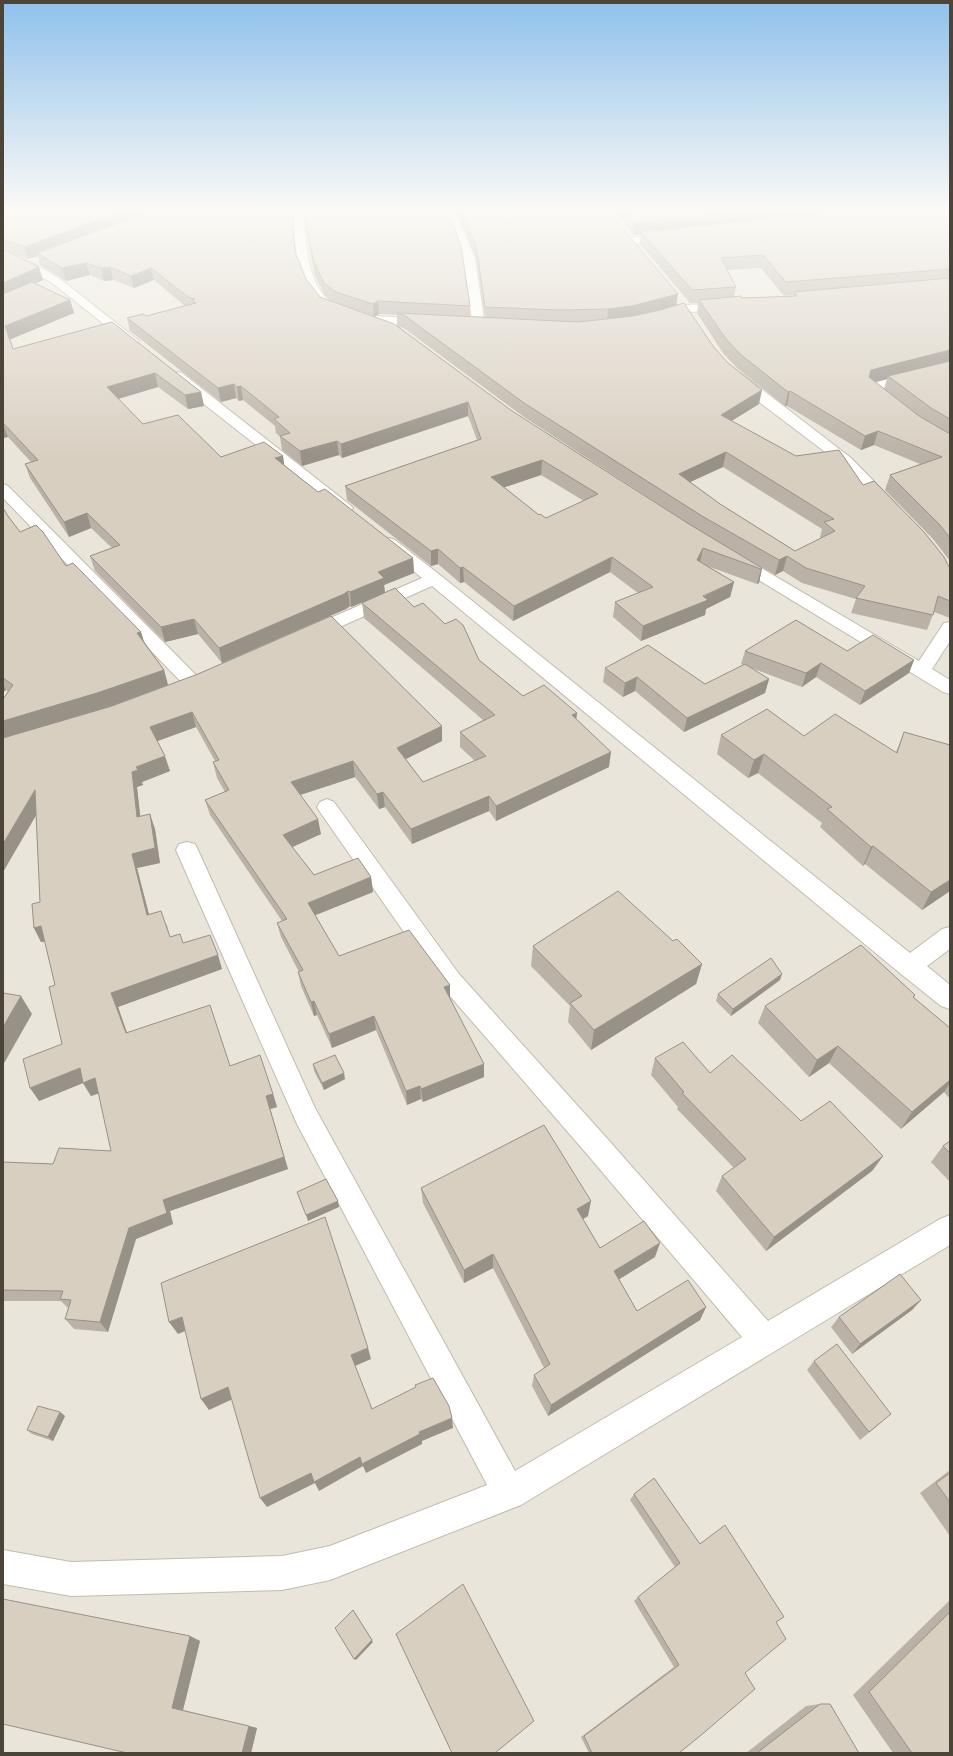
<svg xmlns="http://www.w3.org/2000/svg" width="953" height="1756" viewBox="0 0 953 1756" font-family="Karla,sans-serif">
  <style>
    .residential { fill: #eae5da }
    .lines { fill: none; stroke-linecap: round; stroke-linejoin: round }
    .minor-casing { stroke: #c2bbae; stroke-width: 2 }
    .minor { fill: #fff; fill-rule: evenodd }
    .wall { fill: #bab2a6; fill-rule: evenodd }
    .shaded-wall { fill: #979187 }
    .building { fill: #d8cfc1; stroke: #979187; fill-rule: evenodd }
  </style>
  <rect width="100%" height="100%" fill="#f6f3ec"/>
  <path class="residential" d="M3 211H950V1753H3Z"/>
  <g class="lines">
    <defs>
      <path id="minor" d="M293 211H303C306 237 306 271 322 293 327 300 335 302 340 309L338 312C332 313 329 311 324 308 295 289 295 242 293 211Z
        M445 211H455L475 258 485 326 483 329H475L473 326 463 258Z
        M671 233 676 236 675 238 629 244 624 241 629 238Z
        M3 251 32 263 59 278 139 341 137 344H129L51 282 3 258Z
        M728 303 732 304 734 307 732 310 689 312C680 317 665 323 656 321L654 318 656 315 675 310 686 305Z
        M359 315 427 319 431 320 433 323 431 326 427 327 355 322 353 319 355 316Z
        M950 364V372L881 389 897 402 895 405H885L866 390 868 384Z
        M177 372 182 373 350 505 353 508 350 511 345 513 340 511 172 379 170 376 172 373Z
        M737 373 742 374 851 458 894 502 897 505 894 508 889 510 884 508 841 464 743 390 730 377 732 374Z
        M3 484 8 486 201 680 203 684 201 688 194 690 187 688 3 498Z
        M389 538 395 540 440 575 910 953 942 929 950 927V949L927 966 950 985V1009L941 1006 901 974 432 586 315 638 309 639 303 638 300 634 303 630 422 578 383 546 381 543 383 540Z
        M735 554 741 556 919 661 944 623 950 622V641L932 669 950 680V694L943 692 729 562 727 559 729 556Z
        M327 799 334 802 459 974 604 1135 768 1321 940 1219 950 1215V1245L521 1505 330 1580 282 1590 71 1596 3 1584V1550L71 1562 282 1556 330 1546 487 1485 297 1124 176 850 179 844 187 842 195 844 198 850 315 1108 515 1471 742 1337 586 1153 443 988 320 812 317 807 320 802Z"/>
    </defs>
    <use href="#minor" class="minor-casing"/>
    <use href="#minor" class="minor"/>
  </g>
  <path class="wall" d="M3 211 296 253 306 279 320 297 332 301 325 296 315 275 309 247 304 211H303H448L470 306V316L485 317 476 258 456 211H610L677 305 713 346 759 404 732 421 796 456 863 485 949 567H950V618L934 612 927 630 851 613 856 599 802 583 783 571 775 575 700 531 524 417 405 329 398 326 512 411 689 524 762 568 759 583 757 584 707 566 734 582 730 597 706 609 705 615 641 641 613 617 615 602 638 593 610 572 513 621 464 582 460 583 438 564 431 566 347 500 345 486 477 440 468 416 342 458 339 455 302 466 282 450 280 437 276 433 275 426 243 400 239 401 236 398 221 402 130 331 127 318 146 316 185 306 154 280 134 288 113 280 104 281 90 275 66 281 40 265 38 256 28 259 11 253 43 280 35 283 70 300 74 313 10 339 13 349 112 322 201 392 204 406 188 409 158 387 118 399 143 424 221 457 283 456 284 465 318 492 413 558 414 573 384 585 385 593 351 607 350 606 346 609 222 663 198 634 165 642 95 571 90 556 112 548 91 528 69 537 30 478 25 464 31 462 8 437 3 438ZM379 314 397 315V326L375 317ZM723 467 822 529 820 537 821 538 795 551 720 504 690 482ZM541 475 584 501 546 518 539 515 504 487Z
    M615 211H950V561L933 539 885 490 890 475 920 464 874 445 861 450 787 406H785L737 368 723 353 697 313 698 303H690L640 244 641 235H633ZM761 268 784 296 793 295V296L742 298 734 297 736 287 727 270ZM887 379 884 389 875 382Z
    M3 508 8 516 20 532 66 566 141 632 144 641 164 670 168 685 103 709 65 720 112 706 442 726V741L406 759 423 782 475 761 460 747V732L483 720 364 618 362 603 414 607 523 696 577 713 576 719 609 767 496 821 489 811 412 844 385 807 379 809 355 777 300 795 321 834 292 847 314 875 371 877 373 892 315 915 339 956 450 985V999L484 1077 423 1102 421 1099 407 1105 376 1030 332 1048 317 1015 314 1016 301 986 298 972H299L281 937 277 923 282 921 210 815 205 800 225 792 217 778 213 762 215 761 196 727 157 741 170 771 142 782 143 785 137 787 140 816 155 829 160 863 137 868 149 915 167 925 170 937 183 943 222 969 118 1007 127 1033 230 1065 273 1094 277 1107 270 1109 288 1169 170 1211 173 1224 136 1239 108 1332 74 1329 65 1319 68 1308 61 1301H3V1162L53 1164 111 1151 99 1093 91 1096 83 1083 39 1101 62 1044 55 985 45 942H41L34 928 40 902 36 815 3 872V699L8 692 6 690 3 692Z
    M745 651H847L914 660 909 673 860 705 816 677 802 687 751 668 769 679 765 693 684 732 635 691 623 697 603 682 605 668 705 684 743 665 741 664Z
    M904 732 950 745V891L922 910 865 864 863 866 820 827 822 823 758 773 748 778 717 754 721 735 804 736 896 752Z
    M673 941 702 964 696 984 591 1050 568 1022 570 1006 531 966 533 946Z
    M780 980 731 1016 716 1001 718 994Z
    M915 995 914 998 950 1028V1099L944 1092 901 1129 829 1063 809 1077 758 1023 765 1006Z
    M655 1058 710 1073 801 1121 883 1156 872 1171 766 1251 716 1191 722 1176 734 1168 677 1109 678 1107 651 1075Z
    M313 1064 345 1079 324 1090 314 1071Z
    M950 1141V1182L931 1162 943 1146Z
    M421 1188 588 1216 583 1219 600 1248 655 1257 619 1279 637 1311 706 1307 700 1320 548 1416 532 1386 534 1375 544 1368 493 1268 464 1283 423 1203Z
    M921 1300 912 1310 852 1354 831 1327 839 1317Z
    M814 1361 882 1422 860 1440 807 1370Z
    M60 1412 65 1416 53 1441 32 1434 27 1430Z
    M950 1470V1536L920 1493Z
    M634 1494 700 1544 776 1622 745 1673 679 1753H589L581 1737 674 1667 634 1601 638 1597 675 1567 630 1500Z
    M950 1600V1753H893L853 1695Z
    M190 1636 200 1641 183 1710 257 1728 251 1753H127Z
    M820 1704 859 1753H746L806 1706Z"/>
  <path class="shaded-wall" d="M124 211H156L37 253 38 256 28 259 24 247Z
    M758 211H857L641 232V235H633L634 223Z
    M86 263 90 275 66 281 62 268Z
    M39 267 43 280 3 298V283Z
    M110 267 113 280 104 281 101 268Z
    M151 268 154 280 134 288 131 276Z
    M678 294 676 307 607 322 608 309Z
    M70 300 74 313 9 340 5 326Z
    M378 301 379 314 374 317 373 304Z
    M950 350V363L888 376 887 379 867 384 871 370Z
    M155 373 158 387 111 401 107 387Z
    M234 384 236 398 221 402 218 388Z
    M241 386 243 400 239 401 237 387Z
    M762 390 759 404 718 429 721 415Z
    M790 391 787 406H785L788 392Z
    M201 392 204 406 188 409 185 395Z
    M468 402V416L342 458 341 444Z
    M3 424 8 437 3 438Z
    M878 431 874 445 861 450 865 436Z
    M337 441 339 455 302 466 300 451Z
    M726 452 723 467 677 488 679 474Z
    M283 456 285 471 275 458Z
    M542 460 541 475 491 492V477Z
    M87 513 91 528 69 537 64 522Z
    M703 548 700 563 697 560Z
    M438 549V564L431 566V551Z
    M787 556 783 571 775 575 779 560Z
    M612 557 610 572 513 621 514 606Z
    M413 558 414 573 384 585 385 593 351 607 350 592 378 572Z
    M463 567 464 582 460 583V568Z
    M762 568 759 583 757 584 761 569Z
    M734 582 730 597 706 609 705 615 641 641 643 626Z
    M348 591 350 606 346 609 222 663 219 648Z
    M194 619 198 634 165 642 161 627Z
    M141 632 145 647 137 633Z
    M914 660 909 673 860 705 865 691Z
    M821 663 816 677 802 687 806 673Z
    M164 670 168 685 103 709 3 738V721Z
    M637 677 635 691 623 697 625 683Z
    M769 679 765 693 684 732 687 718Z
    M3 684 6 690 3 692Z
    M192 712 196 727 155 742 150 727Z
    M577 713 575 728 572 715Z
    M442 726V741L398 763 397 748Z
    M611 752 609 767 496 821V806Z
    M764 754 758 773 748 778 754 760Z
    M165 756 170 771 142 782 143 785 137 787 142 832 137 817 132 772 136 767Z
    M353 761 355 777 294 797 291 782Z
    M35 790 42 805 3 872V844Z
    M383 792 385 807 379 809 377 794Z
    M489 796V811L412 844 411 829Z
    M150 814 155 829 160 863 137 868 153 930 147 915 132 854Z
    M318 819 321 834 286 850 283 835Z
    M873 846 865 864 863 866 871 847Z
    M371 877 373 892 311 917 308 903Z
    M950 880V891L922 910 931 892Z
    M41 926 48 941 41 942 34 928Z
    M218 955 222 969 118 1007 132 1047 126 1033 111 993Z
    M702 964 696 984 591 1050 594 1030Z
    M782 974 780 980 731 1016 733 1009Z
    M450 985V999L444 987Z
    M21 996 32 1014 3 1065V1027Z
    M314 1001 317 1015 314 1016 311 1002Z
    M374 1016 376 1030 332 1048 329 1034Z
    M838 1046 829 1063 809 1077 817 1060Z
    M484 1064V1077L423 1102 421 1089Z
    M80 1068 95 1078 103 1092 91 1096 83 1083 39 1101 30 1088Z
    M344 1073 345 1079 324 1090 322 1083Z
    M950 1080V1083L944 1092 901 1129 912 1112Z
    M420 1086 421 1099 407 1105 406 1091Z
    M273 1094 277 1107 270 1109 288 1169 170 1211 173 1224 136 1239 108 1332 100 1322 129 1228 163 1200 266 1096Z
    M883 1156 872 1171 766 1251 774 1237Z
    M338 1201 339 1207 308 1221 306 1215Z
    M591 1201 588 1216 574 1224 577 1209Z
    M660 1243 655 1257 610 1285 614 1271Z
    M493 1254V1268L464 1283V1270Z
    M921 1300 912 1310 852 1354 860 1344Z
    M706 1307 700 1320 548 1416 551 1405Z
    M182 1317 190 1329 178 1334 169 1322Z
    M368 1348 371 1359 355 1366 351 1355Z
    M228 1387 235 1398 209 1410 201 1399Z
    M60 1412 65 1416 53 1441 48 1437Z
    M452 1418 453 1428 422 1441V1444L366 1473 363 1466 319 1491 315 1483 267 1507 260 1498 311 1473 360 1457Z
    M353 1610 373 1642 356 1660 354 1659Z
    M190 1636 200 1641 183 1710 172 1708Z
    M249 1726 257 1728 251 1753H242Z"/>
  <path class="building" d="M3 211H124L24 247 3 239Z
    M151 211H292L295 252 306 279 320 297 394 324 512 411 689 524 762 568 761 569 703 548 697 560 734 582 703 596 708 600 643 626 615 602 653 587 612 557 514 606 463 567 460 568 438 549 431 551 345 486 481 439 468 402 341 444 337 441 300 451 280 436 290 433 274 419 279 417 241 386 237 387 234 384 218 388 127 318 143 314 146 316 196 303 192 300 195 299 188 297 151 268 131 276 110 267 101 268 86 263 62 268 37 253ZM542 460 598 494 546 518 540 514 539 515 491 477Z
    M305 211H448L461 246 470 306 378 301 373 304 336 292 324 283 314 262 308 235Z
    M461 211H610L625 231 678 294 632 306 608 309 559 310 485 307 476 245Z
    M625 211H758L634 223Z
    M837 211H950V269L786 282 763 255 721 258 736 287 692 290 641 232 812 214Z
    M3 249 39 267 3 283Z
    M950 278V350L871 370 869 377 919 416 950 434V538L939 524 890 475 942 457 878 431 865 436 790 391 788 392 740 354 726 339 699 300 741 296 742 298 797 296 794 292Z
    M32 282 70 300 5 326 13 349 112 322 201 392 185 395 155 373 107 387 143 424 178 415 221 457 264 442 283 456 275 458 318 492 325 489 413 558 378 572 384 578 350 592 348 591 344 594 219 648 194 619 161 627 90 556 120 545 87 513 64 522 25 464 38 460 3 423V294Z
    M684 303 713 346 727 362 762 390 721 415 796 456 839 450 863 485 874 481 924 532 944 557 949 567H950V601L938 596 933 615 856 598 865 586 806 568 787 556 779 560 702 516 524 403 404 315 397 313 578 322 633 316 660 310ZM726 452 834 519 824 522 835 531 795 551 720 504 679 474Z
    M950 361V419L931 408 888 376Z
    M3 508 8 516 20 532 36 525 43 532 66 566 73 563 141 632 137 633 164 670 97 693 3 721V699L13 685 3 678Z
    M395 588 414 607 423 603 445 624 456 619 463 625 479 660 523 696 544 685 577 713 572 715 611 752 496 806 489 796 411 829 383 792 377 794 353 761 291 782 318 819 283 835 314 875 358 858 371 877 308 903 339 956 409 930 450 985 444 987 484 1064 421 1089 420 1086 406 1091 374 1016 329 1034 314 1001 311 1002 298 972 303 970 277 923 287 919 205 800 229 790 213 762 219 760 192 712 150 727 165 756 136 767 138 770 132 772 137 817 150 814 155 848 132 854 147 915 161 911 170 937 180 934 183 943 210 935 218 955 111 993 126 1033 210 1005 230 1066 260 1055 273 1094 266 1096 284 1157 163 1200 167 1213 129 1228 100 1322 65 1319 71 1300 60 1299 63 1291 3 1290V1162L53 1164 59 1148 111 1151 95 1078 83 1083 80 1068 30 1088 23 1059 62 1044 49 987 55 985 41 926 34 928 32 904 40 902 35 790 3 844V738L112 706 198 674 331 616 442 726 397 748 423 782 486 756 460 732 495 715 362 603Z
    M796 620 847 651 873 635 914 660 865 691 821 663 806 673 745 651Z
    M648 645 705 684 745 664 769 679 687 718 637 677 625 683 605 668Z
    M767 709 804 736 835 714 897 753 904 732 950 745V880L931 892 873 846 871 847 827 809 832 807 764 754 754 760 721 735Z
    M618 891 673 941 677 939 702 964 594 1030 570 1003 582 996 533 946Z
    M861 945 915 995 913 997 950 1028V1080L912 1112 838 1046 817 1060 765 1006Z
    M771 958 782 974 733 1009 718 994Z
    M3 993 21 996 3 1027Z
    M683 1042 710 1073 732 1055 801 1121 830 1101 883 1156 774 1237 722 1176 746 1159 682 1093 684 1092 655 1058Z
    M335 1055 344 1073 322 1083 313 1064Z
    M544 1125 591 1201 577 1209 600 1248 644 1221 660 1243 614 1271 637 1311 688 1280 706 1307 551 1405 534 1375 550 1364 493 1254 464 1270 421 1188Z
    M950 1141V1153L943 1146Z
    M326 1179 338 1201 306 1215 297 1192Z
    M325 1217 368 1348 351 1355 372 1409 416 1387 415 1385 433 1378 449 1406 452 1418 419 1432 420 1434 362 1464 360 1457 314 1482 311 1473 260 1498 228 1387 201 1399 182 1317 169 1322 161 1283Z
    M900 1274 921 1300 860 1344 839 1317Z
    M837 1344 891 1414 869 1432 814 1361Z
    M38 1406 60 1412 48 1437 27 1430Z
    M950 1473V1502L936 1483Z
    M654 1478 700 1544 725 1525 784 1617 776 1622 786 1639 745 1673 755 1689 700 1736 679 1753H592L584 1736 679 1665 638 1597 680 1563 634 1494Z
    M463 1584 534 1721 495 1753H452L396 1634Z
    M3 1599 190 1636 172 1708 249 1726 242 1753H127L3 1724Z
    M353 1610 372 1640 354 1659 335 1628Z
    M950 1612V1753H912L869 1692Z
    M820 1704H830L859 1753H757Z"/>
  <linearGradient id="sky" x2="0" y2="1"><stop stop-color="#8fc1ec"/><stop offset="0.46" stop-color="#fbfaf6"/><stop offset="1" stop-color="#fbfaf6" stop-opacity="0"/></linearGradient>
  <rect width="953" height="457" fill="url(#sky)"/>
  <rect width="953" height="1756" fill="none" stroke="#4b4439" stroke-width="8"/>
</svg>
